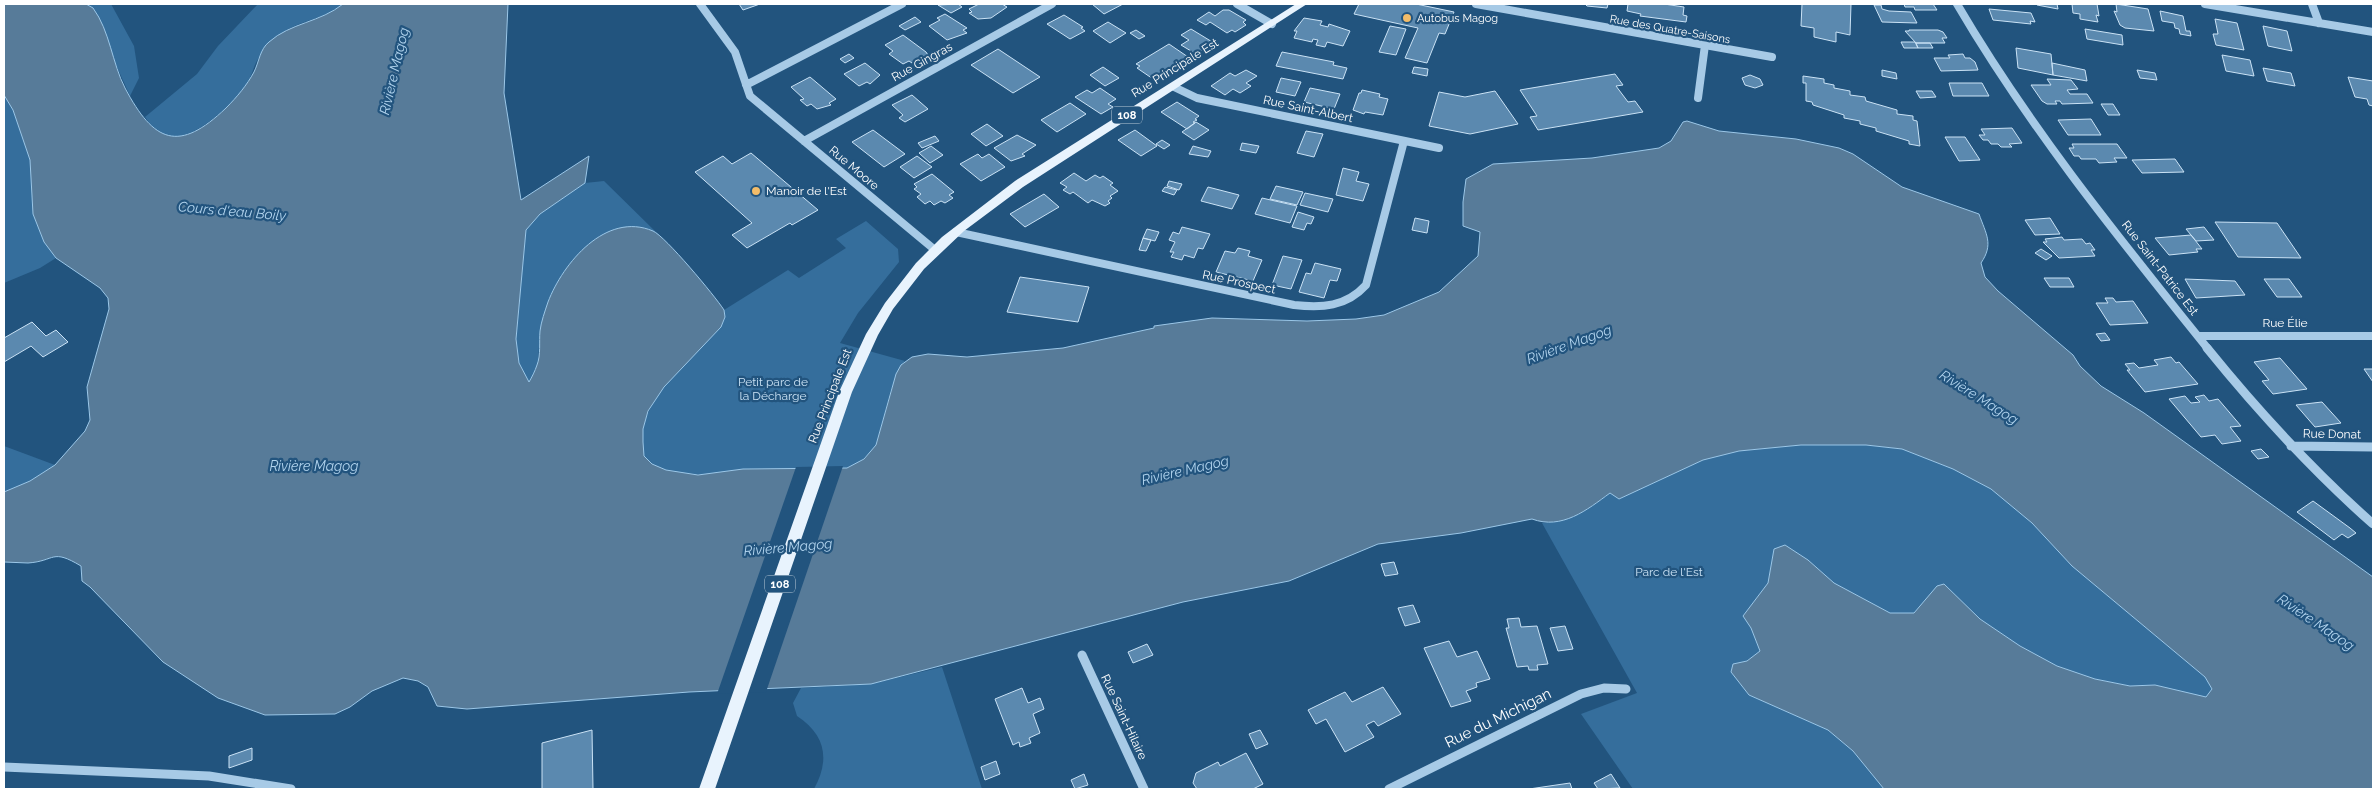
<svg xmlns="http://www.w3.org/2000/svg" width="2377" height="793" viewBox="0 0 2377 793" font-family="Raleway,sans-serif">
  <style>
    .green { fill: #356e9c }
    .water { fill: #577b99; stroke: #9bc7e8 }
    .pier { fill: #22547e }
    .building { fill: #5b89af; stroke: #cae2f5 }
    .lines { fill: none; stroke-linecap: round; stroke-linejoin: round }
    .minor-far1 { stroke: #a7cae6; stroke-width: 8 }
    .minor { stroke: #a7cae6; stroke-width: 9 }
    .major { fill: #e8f3fd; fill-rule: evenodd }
    .poi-dot { fill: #f2bc69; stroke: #22547e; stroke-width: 2 }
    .labels { text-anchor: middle; stroke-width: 4.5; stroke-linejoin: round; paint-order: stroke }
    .far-poi-label { font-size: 11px; fill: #fff; stroke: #22547e; text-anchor: start }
    .far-street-label { font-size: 11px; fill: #fff; stroke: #22547e }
    .shield { fill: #22547e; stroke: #bdccd8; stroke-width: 1 }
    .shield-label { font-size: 11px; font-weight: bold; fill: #fff }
    .street-label { font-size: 12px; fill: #fff; stroke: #22547e }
    .poi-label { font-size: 12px; fill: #fff; stroke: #22547e; text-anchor: start }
    .park-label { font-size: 12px; fill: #cae2f5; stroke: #22547e }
    .water-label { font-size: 14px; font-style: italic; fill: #b2d4ee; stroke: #22547e }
    .near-street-label { font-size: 15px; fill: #fff; stroke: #22547e }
  </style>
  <rect width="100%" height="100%" fill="#22547e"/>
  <path class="green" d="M86 4H111L134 46 139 78 130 96 89 5Z
    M258 4H343C325 19 300 20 281 34 274 40 265 49 260 56 253 65 252 78 245 87 230 106 190 146 163 135 155 132 150 124 145 117L197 74 218 46Z
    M4 95 13 110 30 160 33 214 44 242 56 258 40 268 4 283Z
    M604 181 659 235 653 231 598 237 563 273 540 329 538 364 529 383 519 363 516 339 526 230 540 214 585 183Z
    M866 221 898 249 899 262 858 313 840 343 905 361 901 365 891 390 876 445C869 455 859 464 847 468 840 470 831 468 824 469 798 469 771 468 744 469 728 470 711 476 695 474 681 473 650 472 644 455 628 409 693 357 721 327L725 317 724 310 788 270 799 278 846 248 836 239Z
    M1801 445H1866L1902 449 1953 469 1991 489 2032 523 2072 566 2205 677 2212 689 2207 698 2155 685 2130 686 2095 679 2057 666 2020 646 1980 619 1944 584 1914 613H1890L1834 583 1808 560 1785 545 1774 549 1768 583 1743 616 1751 628 1760 651 1747 661 1733 664 1731 672 1749 695 1828 730 1853 751 1884 789H1633L1581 714 1637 693 1542 523C1575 520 1585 512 1610 493L1619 499 1703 460 1739 451Z
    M4 446 55 465 30 481 4 492Z
    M942 667 982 789H814C830 760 826 735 797 716L793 703 801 688 871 684Z"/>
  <path class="water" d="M4 4H86L93 8C110 31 112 63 125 88 154 143 179 153 226 108 237 97 247 85 254 72 259 62 260 49 269 42 290 23 321 22 343 4H508L504 93 521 200 589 156 585 183 540 214 526 230 516 339 519 363 529 382C532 377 535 371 537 365 541 355 539 342 540 331 541 322 545 311 548 302 563 263 606 211 653 231 665 236 715 296 724 310L725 317 721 327 664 387 648 411 643 429V442L644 456 652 464 666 470 698 475 743 469 847 468 864 459 876 445 896 374 901 365 912 357 928 354 967 357 1063 348 1154 328V326L1212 318 1307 321 1356 319 1384 315 1439 292 1478 256 1480 232 1463 226V202L1466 179 1493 164 1592 158 1659 148 1671 141 1683 122 1687 121 1719 131 1796 139 1839 148 1853 154 1902 187 1979 214C1986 234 1994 244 1981 263L1985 277 1998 291 2073 355 2080 366 2101 386 2144 413 2373 577V789H1884L1853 751 1828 730 1749 695 1731 672 1733 664 1747 661 1760 651 1751 628 1743 616 1768 583 1774 549 1785 545 1808 560 1834 583 1890 613H1914L1937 586 1944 584 1980 619 2020 646 2057 666 2095 679 2130 686 2155 685 2206 697 2212 689 2205 677 2072 566 2032 523 1991 489 1953 469 1902 449 1866 445H1801L1739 451 1703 460 1619 499 1610 493C1587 510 1562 530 1532 519L1461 533 1378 544 1289 581 1183 602 871 684 689 692 467 709 437 706 428 687 418 681 403 678 372 691 350 707 335 714 265 715 218 698 163 662 90 587 82 581 81 566C51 548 56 561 28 563 20 563 12 562 4 562V492L30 481 55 465 85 431 90 420 87 387 109 309 108 298 100 288 56 258 44 242 33 214 30 160 13 110 4 95Z"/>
  <path class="pier" d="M843 466 766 692 717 694 796 467Z"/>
  <path class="building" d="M739 4H760L743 10Z
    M958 4 962 7 951 13 938 5Z
    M979 4H1002L1007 7 991 18 978 19 969 13 972 12 969 9Z
    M1092 4H1123L1104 14Z
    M1359 4H1416L1454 12 1445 34 1439 33 1427 63 1405 58 1418 28 1354 14Z
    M1585 4H1608L1607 8 1587 6Z
    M1628 4H1664L1684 7 1683 15 1687 16 1686 22 1640 16 1641 14 1627 11Z
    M1802 4H1851L1850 35 1836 32V42L1814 37V28L1801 26Z
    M1904 4H1933L1937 10H1915L1914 7H1905Z
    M2037 4H2057L2058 9 2037 5Z
    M2072 4H2097L2099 16 2096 15 2098 22 2080 19V14L2073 13Z
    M2116 4 2148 9 2154 31 2125 28 2120 25 2114 11 2117 12Z
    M1874 5H1881L1882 9 1889 11 1911 12 1917 23 1882 22Z
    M1989 9 2031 13 2035 22 2030 21 2031 24 1993 20Z
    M1223 10H1229L1246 20 1243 22 1246 25 1235 32 1232 30 1227 33 1210 22 1206 25 1197 20 1209 12 1215 16Z
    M2160 11 2183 16 2186 31H2190L2191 36 2180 34 2179 29 2175 28 2174 23 2162 21Z
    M945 14 967 28 963 30 967 33 947 40 929 26 940 20 937 18Z
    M1064 15 1083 27 1081 28 1085 31 1070 39 1047 24Z
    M915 17 921 22 905 30 899 26Z
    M1304 18 1322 21 1320 25 1328 27 1329 24 1350 31 1343 46 1327 42 1325 47 1316 45 1318 40 1313 39 1312 42 1294 38 1297 31H1294Z
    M2215 19 2237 23 2244 50 2216 45 2213 34H2218Z
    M1108 22 1126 33 1110 43 1093 31Z
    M1390 26 1406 29 1396 55 1379 52Z
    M2263 26 2287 31 2292 51 2268 46Z
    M1191 29 1214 43 1196 54 1181 45 1189 40 1181 35Z
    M2085 29 2122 35 2123 45 2087 39Z
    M1136 30 1145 36 1139 39 1130 33Z
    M1909 30H1938L1943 32 1947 38H1942L1945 43H1916L1905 31H1909Z
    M903 35 926 52 928 55 912 63 909 61 903 64 889 54 893 51 885 45Z
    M1901 42H1915L1918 48H1904Z
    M1916 43H1930L1933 48H1918Z
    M1169 44 1188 57 1174 65 1178 68 1156 81 1137 68 1140 66 1136 64Z
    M2016 48 2051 54 2053 75 2018 68Z
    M998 49 1040 77 1013 93 971 65Z
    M1282 52 1334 62 1333 65 1347 68 1343 79 1276 66Z
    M849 54 854 58 845 63 840 59Z
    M1963 54 1965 58H1970L1975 62 1978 70 1941 71 1934 58H1950L1948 55Z
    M2222 55 2250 60 2254 76 2226 71Z
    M865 63 880 75 870 84 867 82 859 86 844 74Z
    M2052 63 2085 70 2087 81 2053 75Z
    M1103 67 1119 78 1105 86 1090 75Z
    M1414 67 1428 69 1427 76 1412 73Z
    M2263 68 2291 73 2295 86 2267 81Z
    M1246 70 1257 76 1246 83 1251 86 1240 93 1233 89 1225 95 1211 86 1230 73 1235 76Z
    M1882 70 1896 73 1897 79 1882 76Z
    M2137 70 2155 73 2157 80 2140 78Z
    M1615 74 1623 85 1616 86 1628 102 1635 101 1643 112 1538 130 1530 117 1537 116 1520 90Z
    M1750 75 1760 79 1763 85 1755 88 1745 85 1742 78Z
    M1803 76 1824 79V83L1834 85V88L1850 91V95L1865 97 1866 101 1897 110V114L1913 116V120L1917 121 1920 146 1909 144V141L1876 131V128L1860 124V121L1844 118V115L1813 105 1812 102 1806 101V83H1803Z
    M810 77 836 99 829 103 831 105 817 109 811 104 807 106 800 100 804 99 791 87Z
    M2348 77 2373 81V106L2369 105 2367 99 2355 97Z
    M1281 78 1301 82 1295 96 1276 92Z
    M2047 79 2071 80 2078 89 2067 90 2070 94H2087L2093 103 2062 104 2060 101H2055L2057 104H2047L2042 101 2031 85H2051Z
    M1949 83H1982L1989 96H1953Z
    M1100 88 1116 99 1108 104 1113 107 1101 114 1075 97 1087 90 1092 93Z
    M1310 88 1340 94 1334 109 1304 102Z
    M1362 90 1380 94 1379 97 1388 99 1383 115 1365 112 1364 114 1353 110 1359 93H1361Z
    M1495 91 1518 124 1470 134 1429 126 1439 92 1465 97Z
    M1916 91H1932L1936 97 1920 98Z
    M912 95 928 109 905 122 899 118 903 115 892 105Z
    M1177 102 1199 116 1195 119 1197 120 1193 122 1195 123 1187 129 1161 112Z
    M1070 103 1086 114 1057 132 1041 120Z
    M2101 104H2113L2120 115H2108Z
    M2091 119 2101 135H2068L2058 120Z
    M1196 122 1209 130 1194 140 1182 132Z
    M987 124 1003 136 986 146 971 134Z
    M2012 128 2022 143 2009 144 2012 147H2001L1998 144H1991L1988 140H1983L1979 135H1985L1981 129Z
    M873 130 905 154 884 167 852 142Z
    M1135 130 1157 146 1141 156 1118 140Z
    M1306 131 1323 134 1314 157 1297 153Z
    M1017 135 1036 145 1022 154 1025 156 1011 161 994 148Z
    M935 136 939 141 922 148 918 143Z
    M1945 137H1965L1980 160 1959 161Z
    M1162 140 1170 145 1164 149 1156 144Z
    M1242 143 1259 146 1256 153 1240 150Z
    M2072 144H2117L2127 158H2114L2117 162 2099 163 2096 159H2081L2079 156H2074L2069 148H2074Z
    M931 146 943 155 930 163 919 153Z
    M1193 146 1211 151 1208 157 1189 154Z
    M751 153 818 210 792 225 790 223 747 248 732 235 752 223 695 172 723 156 732 164Z
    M978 154 982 158 989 154 1005 167 981 181 960 164Z
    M917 156 932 167 914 178 900 167Z
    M2175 159 2184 172 2142 173 2132 160Z
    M1343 168 1359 172 1356 181 1369 184 1363 201 1336 195Z
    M1074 173 1086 181 1095 175 1100 178 1103 176 1113 183 1110 185 1118 191 1110 196 1112 198 1108 201 1110 203 1105 206 1092 200 1088 203 1073 192 1070 194 1063 190 1067 187 1060 183Z
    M932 174 954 192 949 195 953 198 945 203 941 201 934 205 930 201 925 204 917 197 921 194 914 189 917 187 914 184Z
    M1169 181 1182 184 1179 190 1167 186Z
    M1276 186 1303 192 1297 205 1270 199Z
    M1165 187 1177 190 1174 195 1162 191Z
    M1208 187 1239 195 1232 209 1201 201Z
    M1305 193 1333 199 1328 212 1300 205Z
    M1044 194 1059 207 1025 227 1010 214Z
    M1262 198 1297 206 1290 223 1255 214Z
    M1298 212 1314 217 1311 224 1307 223 1304 230 1292 227Z
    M1415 218 1429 221 1427 233 1412 230Z
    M2050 218 2060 234 2035 235 2025 220Z
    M2215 222 2277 223 2301 258 2238 257Z
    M1182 227 1210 234 1203 249 1198 248 1194 258 1184 255 1182 260 1171 257 1174 252H1170L1175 242 1169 240 1173 232 1179 234Z
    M2204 227 2214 240 2196 241 2186 229Z
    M1147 229 1159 232 1155 241 1143 238Z
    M2191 235 2202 249H2196L2198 252 2169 255 2155 238Z
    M2062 237 2064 240 2082 239 2086 244 2090 243 2095 250H2091L2095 256 2059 258 2043 242H2047L2045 239Z
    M1143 238 1151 240 1146 251 1139 250Z
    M1238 248 1250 251 1248 256 1262 260 1253 281 1216 272 1225 251 1235 253Z
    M2041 249 2052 256 2046 260 2035 253Z
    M1283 256 1302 260 1291 289 1272 285Z
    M1315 263 1341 269 1337 281 1330 280 1324 298 1299 292 1306 273 1311 274Z
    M1020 277 1089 287 1078 322 1007 312Z
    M2044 278H2069L2074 287H2050Z
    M2185 279 2235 281 2245 295 2196 298Z
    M2264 279H2289L2302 297H2277Z
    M2105 298H2113L2116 302 2133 301 2148 323 2110 325 2096 303H2108Z
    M32 322 46 336 56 330 68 342 43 357 31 346 4 362V338Z
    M2105 333 2110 340 2101 341 2096 334Z
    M2171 357 2176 363 2179 362 2198 384 2145 392 2127 370H2130L2125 364 2134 363 2139 368 2158 365 2154 360Z
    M2280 358 2307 389 2273 394 2262 381 2269 380 2254 362Z
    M2364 369H2373V382Z
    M2204 395 2209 401 2218 399 2241 426 2230 427 2241 441 2222 444 2215 435 2201 437 2169 399 2185 396 2191 403 2200 402 2195 397Z
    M2322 402 2341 423 2315 427 2296 405Z
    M2261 449 2269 457 2258 459 2251 451Z
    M2313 501 2350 528 2356 533 2348 538 2342 534 2334 540 2297 512Z
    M1394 562 1398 574 1385 576 1381 564Z
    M1413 605 1420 622 1405 626 1398 608Z
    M1519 618 1521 627 1537 626 1548 664 1537 665 1538 670H1529L1528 666 1517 667 1506 628H1509L1507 619Z
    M1565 626 1573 649 1558 651 1550 628Z
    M1449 641 1457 657 1477 651 1490 679 1476 683 1477 687 1466 691 1471 701 1451 707 1424 648Z
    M1147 644 1153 655 1133 663 1128 652Z
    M1383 687 1401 714 1378 726 1374 721 1366 725 1374 737 1345 752 1326 719 1316 724 1308 710 1345 692 1352 702Z
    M1022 688 1028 703 1040 698 1044 709 1033 714 1040 733 1029 738 1031 743 1020 747 1019 742 1013 745 995 699Z
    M592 730 593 789H542V743Z
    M1260 730 1268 744 1256 749 1249 734Z
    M252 748V760L229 768V756Z
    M1246 753 1263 784 1253 789H1197L1193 783 1196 773 1218 762 1220 766Z
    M996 761 1000 774 985 780 981 767Z
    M1084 774 1088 785 1075 789 1071 780Z
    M1611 774 1620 788 1598 789 1594 783Z
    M1570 783 1572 789H1529Z"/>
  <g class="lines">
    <path class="minor-far1" d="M700 4 735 52 750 96 935 250
      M1237 4 1272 24
      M1476 4 1772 57
      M1957 4C2029 127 2119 238 2208 349
      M2205 4 2373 32
      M2312 4 2319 23
      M746 85 902 4
      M1174 87 1197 98 1439 148
      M1698 98 1705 45
      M804 141 1052 4
      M956 232 1294 305C1322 308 1346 307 1366 285L1404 141
      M2198 336H2373"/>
    <path class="minor" d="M2207 348C2258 411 2312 470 2373 524
      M2291 446 2373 447
      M1082 655 1144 789
      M4 767 209 776 291 789
      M1389 789 1581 694 1604 688 1626 689"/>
    <path class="major" d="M1296 4H1307L1023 187 964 231 924 269 893 309 878 335 852 392 715 789H699L839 392 866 334 885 303 916 263 942 237 1015 181Z"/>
  </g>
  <g class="poi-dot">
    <circle cx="1407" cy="18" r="5"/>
    <circle cx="756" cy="191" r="5"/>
  </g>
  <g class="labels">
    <g class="far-poi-label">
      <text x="1417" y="22">Autobus Magog</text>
    </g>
    <g class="far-street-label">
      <text transform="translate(1670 29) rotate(10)" y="4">Rue des Quatre-Saisons</text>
    </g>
    <g class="shield">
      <rect x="1112" y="106.5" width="30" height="17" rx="4"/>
      <rect x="765" y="575.5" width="30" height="17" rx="4"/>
    </g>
    <g class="shield-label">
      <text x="1127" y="119">108</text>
      <text x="780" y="588">108</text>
    </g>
    <g class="street-label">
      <text transform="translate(922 62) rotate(-29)" y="4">Rue Gingras</text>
      <text transform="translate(1175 68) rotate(-32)" y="4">Rue Principale Est</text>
      <text transform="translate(1308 109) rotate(12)" y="4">Rue Saint-Albert</text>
      <text transform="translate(854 168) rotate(40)" y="4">Rue Moore</text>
      <text transform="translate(2160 268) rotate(52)" y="4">Rue Saint-Patrice Est</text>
      <text transform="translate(1239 282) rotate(12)" y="4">Rue Prospect</text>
      <text x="2285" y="327">Rue Élie</text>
      <text transform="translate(830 396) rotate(-69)" y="4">Rue Principale Est</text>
      <text transform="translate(2332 434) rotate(1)" y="4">Rue Donat</text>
      <text transform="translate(1124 717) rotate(65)" y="4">Rue Saint-Hilaire</text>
    </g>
    <g class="poi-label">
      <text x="766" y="195">Manoir de l'Est</text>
    </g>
    <g class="park-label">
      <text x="773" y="386">Petit parc de<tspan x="773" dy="14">la Décharge</tspan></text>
      <text x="1669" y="576">Parc de l'Est</text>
    </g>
    <g class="water-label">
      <text transform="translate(394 71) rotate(-77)" y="5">Rivière Magog</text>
      <text transform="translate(232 211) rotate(5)" y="5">Cours d'eau Boily</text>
      <text transform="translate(1569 344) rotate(-20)" y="5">Rivière Magog</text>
      <text transform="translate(1979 397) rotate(32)" y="5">Rivière Magog</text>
      <text x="314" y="471">Rivière Magog</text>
      <text transform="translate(1185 470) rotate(-13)" y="5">Rivière Magog</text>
      <text transform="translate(788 547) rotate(-5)" y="5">Rivière Magog</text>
      <text transform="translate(2316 622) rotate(34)" y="5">Rivière Magog</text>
    </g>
    <g class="near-street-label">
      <text transform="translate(1498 718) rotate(-26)" y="5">Rue du Michigan</text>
    </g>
  </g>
  <rect width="2377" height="793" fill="none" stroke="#ffffff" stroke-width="10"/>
</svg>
